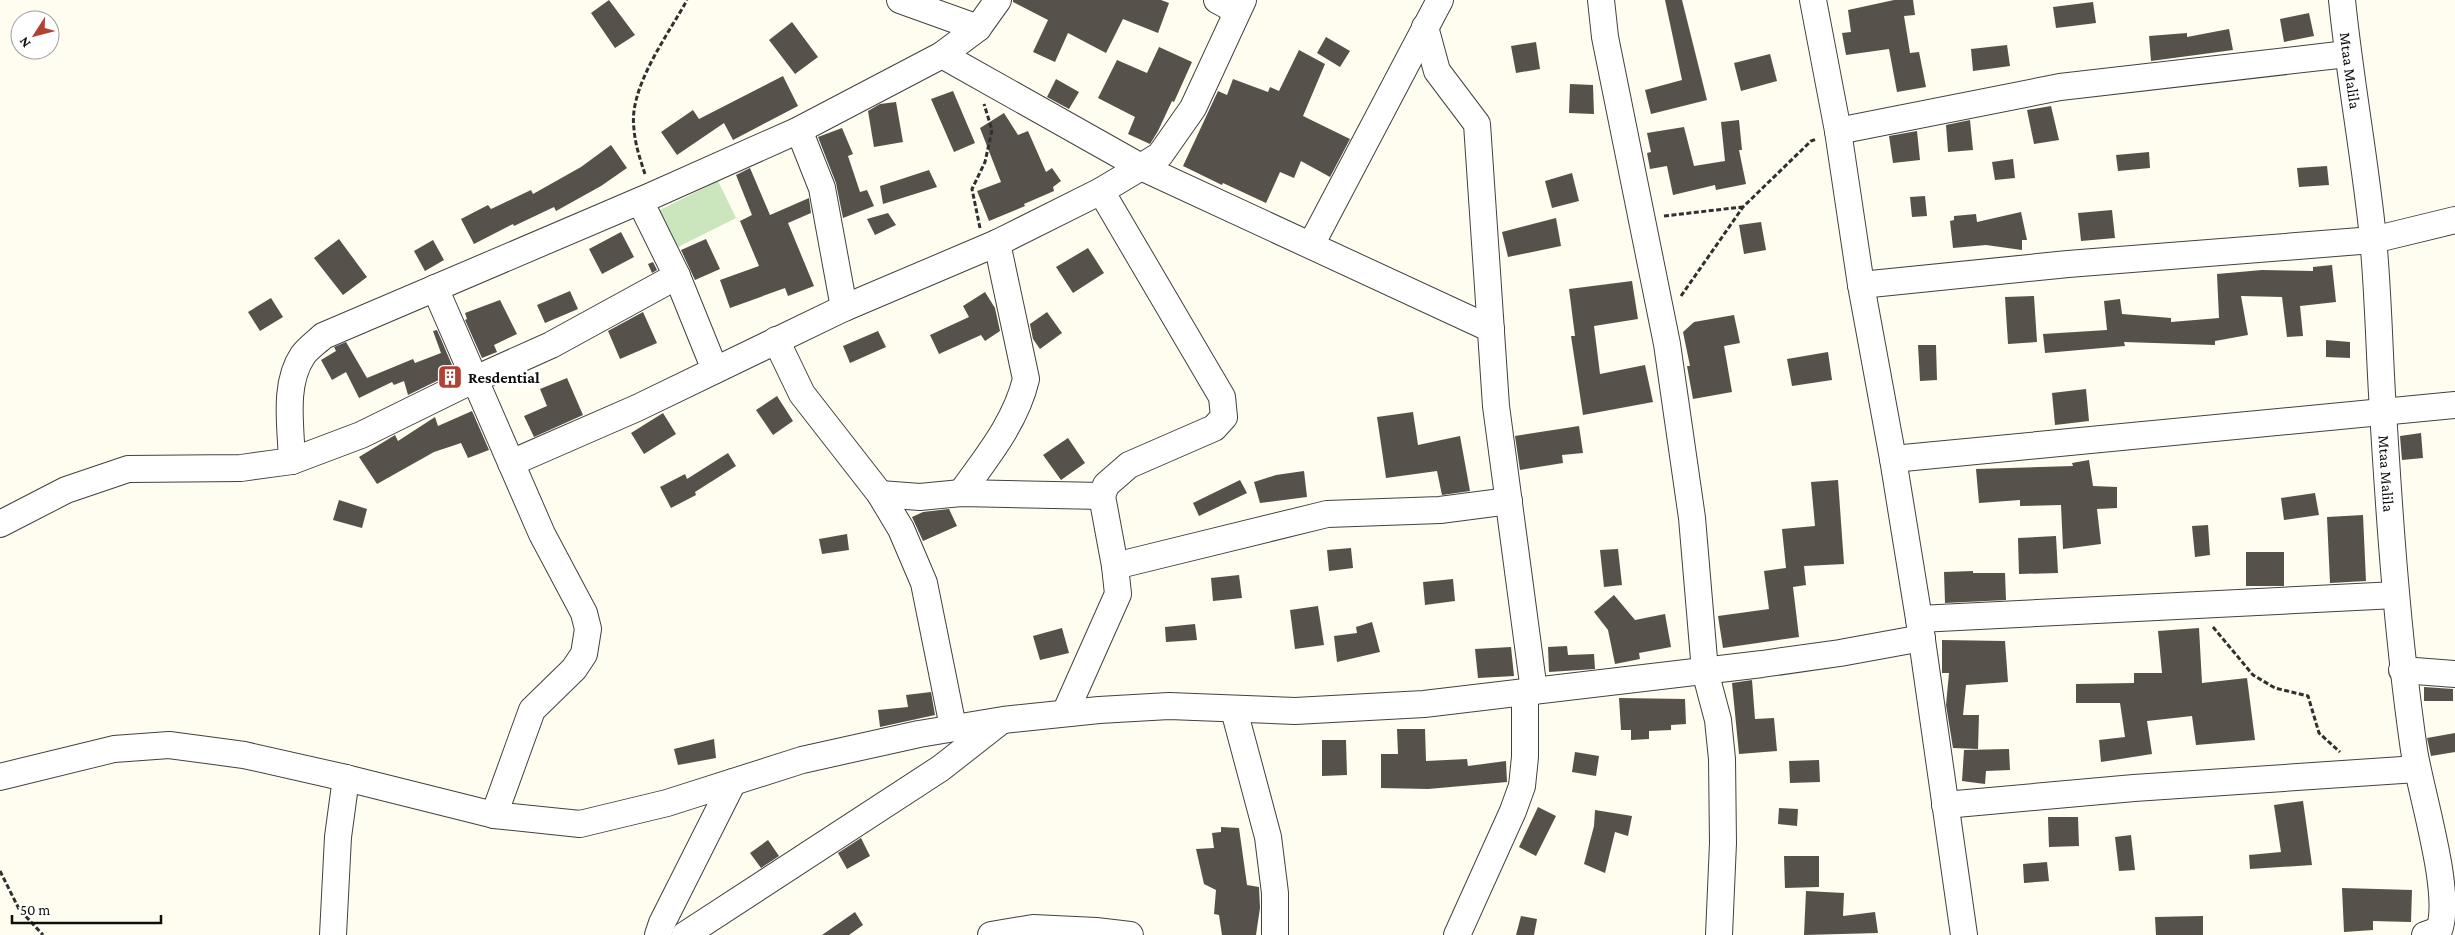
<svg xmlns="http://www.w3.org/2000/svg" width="2455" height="935" viewBox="0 0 2455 935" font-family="'Crimson Pro',serif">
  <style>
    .green { fill: #cbe5bd }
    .building { fill: #56514b }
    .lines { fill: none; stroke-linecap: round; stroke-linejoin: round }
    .minor-casing { stroke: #414141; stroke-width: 28 }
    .path { stroke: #303030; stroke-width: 3; stroke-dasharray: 5 2.5; stroke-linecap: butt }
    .minor { stroke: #fff; stroke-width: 26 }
    .labels { text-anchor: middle; stroke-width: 5; stroke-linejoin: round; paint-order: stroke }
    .street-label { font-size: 16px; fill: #0e0e0e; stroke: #fff }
    .poi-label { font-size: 16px; font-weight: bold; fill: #0e0e0e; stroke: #fff; text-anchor: start }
  </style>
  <rect width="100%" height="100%" fill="#fefdf0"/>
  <path class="green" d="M718 181 736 218 672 250 654 213Z"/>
  <path class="building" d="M609 0 635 35 615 48 591 13Z
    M1013 0H1161L1169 3 1158 33 1123 19 1106 53 1068 33 1055 62 1033 52 1048 20 1013 2Z
    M1665 0H1682L1707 100 1651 114 1645 90 1682 80Z
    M1894 0H1913L1915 15 1904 16 1910 53 1919 52 1926 87 1897 92 1889 49 1846 55 1842 33 1851 32 1848 10Z
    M2093 2 2096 23 2056 28 2053 7Z
    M2309 13 2314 36 2284 42 2280 19Z
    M792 22 818 57 795 74 769 40Z
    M2229 29 2233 50 2151 61 2149 36 2187 33V37Z
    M1326 37 1350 51 1340 67 1317 53Z
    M1536 42 1540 69 1516 73 1511 46Z
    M2007 45 2010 66 1973 71 1971 49Z
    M1159 47 1192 62 1174 102 1172 101 1158 131 1150 144 1128 134 1135 117 1098 98 1117 60 1147 73Z
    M1299 50 1325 64 1303 116 1350 139 1330 177 1301 161 1294 178 1280 172 1266 203 1223 183 1222 185 1183 166 1218 91 1227 95 1233 79 1268 92 1270 87 1279 91Z
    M1770 54 1777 81 1741 91 1734 63Z
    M783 76 798 106 733 140 724 123 677 155 661 132 693 110 699 119Z
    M1056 79 1079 92 1069 109 1047 97Z
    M1570 84 1593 85 1594 114 1569 113Z
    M953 91 975 143 954 152 931 99Z
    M896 102 903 142 874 147 868 111 880 104Z
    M2051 106 2059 140 2034 144 2027 110Z
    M1004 113 1018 135 1028 131 1046 172 1052 168 1061 181 1053 187 1054 191 1024 204 1025 206 989 221 977 191 1001 182 980 128Z
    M1739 120 1742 150H1739L1746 184 1716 190 1715 185 1673 195 1667 166 1650 169 1647 153 1651 152 1647 133 1684 127 1694 166 1725 161 1721 122Z
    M1970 120 1973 150 1948 152 1946 125Z
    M842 128 853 154 848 156 860 192 867 190 874 206 843 218 836 183 818 137Z
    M1917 131 1920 160 1893 163 1889 136Z
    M611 145 627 168 601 186 556 211 554 207 514 226 513 224 474 244 461 219 488 205 491 209 531 190 533 194 581 167Z
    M2149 152 2150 168 2118 171 2116 155Z
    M2013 159 2015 178 1995 180 1992 162Z
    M2327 166 2329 185 2299 187 2297 168Z
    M750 168 770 215 809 198 811 213 788 223 814 286 788 296 785 288 730 308 720 280 759 266 740 221 752 215 736 175Z
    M929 170 937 187 883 204 880 186Z
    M1572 173 1579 201 1552 208 1545 181Z
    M1925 196 1927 216 1912 217 1910 197Z
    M2112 210 2115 238 2081 241 2078 213Z
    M2021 212 2027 240H2022V250L1986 245 1953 248 1950 221 1954 220V216L1976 214 1977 222Z
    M888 213 896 225 875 235 867 219Z
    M1556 218 1561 246 1508 257 1502 232Z
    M1761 222 1766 250 1744 254 1739 225Z
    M621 232 634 257 602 274 589 249Z
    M339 239 367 277 343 295 314 258Z
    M706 239 720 269 695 280 681 250Z
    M433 240 444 260 425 271 414 251Z
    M1088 248 1104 273 1073 293 1056 267Z
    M653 262 657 270 652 273 648 264Z
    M2332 265 2336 302 2300 306 2303 336 2287 337 2282 297 2241 296 2248 335 2215 341V345L2124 342 2125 346 2045 353 2043 334 2107 330 2104 301 2120 299 2122 314 2171 318V322L2219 318 2217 274 2262 270 2313 271V267Z
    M1632 281 1638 319 1594 326 1600 374 1645 365 1653 402 1583 415 1571 336H1575L1569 289Z
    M570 291 578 309 545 323 537 305Z
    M985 292 995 308 1000 331 985 341 981 335 939 354 930 335 969 317 963 306Z
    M2034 296 2037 342 2008 344 2005 297Z
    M271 298 283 317 260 331 248 312Z
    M500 300 517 334 494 345 497 352 482 358 465 320 467 319 465 313Z
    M643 312 657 343 620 359 608 331Z
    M1047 312 1062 333 1040 349 1033 339 1030 324Z
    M1734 315 1740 343 1724 346 1732 392 1693 399 1687 366H1690L1683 332 1694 322Z
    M437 330 455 372 408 395 404 381 394 385 392 382 359 398 346 372 332 380 321 360 336 351 334 347 346 342 367 378 413 359 415 363 441 353 433 331Z
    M878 331 886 347 850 363 843 346Z
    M2326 340 2350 342V358L2326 357Z
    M1918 345H1936L1937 380 1920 381Z
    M1828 352 1832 380 1792 386 1787 359Z
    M567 378 583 415 534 437 524 416 547 406 540 389Z
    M2086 389 2089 421 2055 425 2052 393Z
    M777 396 793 421 773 435 756 410Z
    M472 411 489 450 468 458 461 443 434 452 377 484 359 457 395 435 398 441 435 417 438 426Z
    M1413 412 1418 445 1460 436 1470 491 1442 495 1437 471 1386 478 1377 417Z
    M663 413 676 434 644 454 631 433Z
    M1579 426 1583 453 1562 455 1563 463 1520 470 1515 436Z
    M2421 433 2423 458 2402 460 2400 436Z
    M1068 438 1085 463 1061 480 1043 455Z
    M728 453 736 466 695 492 696 495 671 508 660 487 685 474 687 479Z
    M2089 460 2093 486 2117 487V508L2097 509 2101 544 2063 549 2061 505 2020 506V500L1979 503 1976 469 2073 466 2072 463Z
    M1304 471 1307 497 1260 503 1254 482 1276 475Z
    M1240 480 1247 493 1199 516 1193 503Z
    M1838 480 1844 564 1804 566 1806 585 1793 587 1799 637 1723 648 1718 616 1769 609 1764 571 1786 568 1782 529 1815 526 1811 482Z
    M2315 493 2319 515 2284 520 2281 498Z
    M339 500 367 509 362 528 333 520Z
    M949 509 957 526 923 541 912 517 923 512Z
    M2363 515 2366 581 2330 583 2327 517Z
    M2208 525 2210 555 2195 557 2192 526Z
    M847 534 849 550 822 554 819 539Z
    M2056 536 2058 573 2019 574 2018 538Z
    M1351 548 1353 568 1329 571 1327 550Z
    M1618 549 1622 585 1604 587 1600 550Z
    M2246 552H2284V586H2246Z
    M1973 571V573H2005L2006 600 1945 603 1944 572Z
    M1239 575 1242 598 1213 601 1211 578Z
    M1453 579 1455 601 1425 605 1423 582Z
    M1614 595 1635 620 1665 614 1671 647 1639 653 1640 659 1615 664 1608 630 1594 612Z
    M1318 606 1324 645 1295 649 1290 610Z
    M1372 622 1380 652 1337 662 1334 636 1357 633 1356 627Z
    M1195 624 1197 640 1166 642 1165 627Z
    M1062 628 1069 653 1040 660 1033 636Z
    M2199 628 2202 683 2247 678 2255 740 2196 745 2192 716 2147 721 2152 754 2101 762 2099 740 2125 737 2120 703H2076V684L2134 683V673H2162L2158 631Z
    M1942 640 2005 641 2008 682 1966 685 1963 715H1979L1978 749 1953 748 1946 705 1949 673H1942Z
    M1567 646 1568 655 1594 654 1595 669 1549 672 1548 647Z
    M1511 647 1514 676 1478 678 1475 649Z
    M1752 680 1755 719 1774 718 1777 751 1739 754 1732 683Z
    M2424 687 2453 689V701H2424Z
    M931 692 935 715 880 727 878 710 908 707 906 695Z
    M1619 698 1685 699 1686 724 1671 725V730L1649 731V739L1631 740V730H1621Z
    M1397 729H1425L1426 761 1467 759 1468 766 1506 761 1507 782 1428 789 1381 788V754H1398Z
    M2455 733V752L2431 756 2427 738Z
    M714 739 716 758 678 765 674 749Z
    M1322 740H1346L1347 775 1322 776Z
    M2009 749 2010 770 1986 771 1985 784 1962 781 1964 750Z
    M1575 752 1599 756 1596 776 1572 772Z
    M1819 760 1820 782 1790 783 1789 761Z
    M2303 801 2312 865 2250 869 2249 855 2281 852 2274 805Z
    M1538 807 1556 816 1536 856 1519 847Z
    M1779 808 1798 809 1797 826 1778 824Z
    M1595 810 1632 816 1628 836 1615 832 1605 873 1584 864 1594 826Z
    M2048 817H2078L2079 846 2049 847Z
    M1221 827 1239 828 1247 885 1259 887 1260 908 1256 935H1222L1219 915 1214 914 1216 890 1204 884 1196 849 1214 848 1212 833 1221 832Z
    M2131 835 2135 870 2119 871 2115 837Z
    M861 838 870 856 847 869 838 853Z
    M768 840 779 856 761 868 750 853Z
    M1784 856H1819V887L1785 888Z
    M2047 862 2049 881 2024 883 2023 864Z
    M2342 888 2412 890 2411 922 2373 921V930L2344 932Z
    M1806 891 1844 893 1843 916 1875 912 1878 933 1804 935Z
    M855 912 863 925 849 935H822Z
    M1521 916 1537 919 1534 935H1516Z
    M2203 916V935H2156L2155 917Z"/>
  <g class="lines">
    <defs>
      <g id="minor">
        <path d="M900 0 978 28"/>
        <path d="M1217 0 1237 11"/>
        <path d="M1601 0 1605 37 1667 344 1692 518 1705 671 1718 720 1722 759 1723 843 1719 935"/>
        <path d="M1813 0 1838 131 1861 285 1893 459 1919 619 1964 935"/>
        <path id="s1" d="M2342 0C2350 80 2365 158 2373 238 2378 290 2379 342 2382 394 2389 513 2397 632 2414 750 2421 794 2453 894 2439 930L2425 935"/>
        <path d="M1425 27 1437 71 1477 124 1496 406 1534 691"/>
        <path d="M942 55 1141 167 1491 329"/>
        <path d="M799 130 822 188 844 308"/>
        <path d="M1838 131 2060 87 2347 54"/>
        <path d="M640 201 677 276 715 370"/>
        <path d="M1311 245 1440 0"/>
        <path d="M1861 285 2068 264 2373 240 2455 220"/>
        <path d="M435 288 542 534 584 613 588 629 584 654 574 669 532 710 494 815"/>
        <path d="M776 340 802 394 880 494 901 529 924 583 953 727"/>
        <path d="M1893 459 2455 405"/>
        <path d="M292 461C291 427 283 384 303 355 308 348 317 342 323 336L651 196 799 130 942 55 978 28 998 0"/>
        <path d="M511 463 637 408 844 308 997 243 1101 191 1141 167 1160 155 1193 108 1243 0"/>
        <path d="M961 493C986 458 1016 422 1026 379L997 243"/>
        <path d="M880 494 920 497 961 493 1102 496"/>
        <path d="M0 524 66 490 128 469 241 468 292 461 361 435 473 380 551 345 677 276"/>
        <path d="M1115 566 1327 514 1440 510 1509 501"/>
        <path d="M1919 619 2396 595"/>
        <path d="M2402 670 2455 674"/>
        <path d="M1234 710 1268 837 1275 893V935"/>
        <path d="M1065 713 1118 594 1115 566 1102 496 1106 485 1129 465 1214 428 1224 417 1222 397 1101 191"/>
        <path d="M0 777 114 749 169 745 244 755 346 778 494 815 580 824 667 803 802 760 919 734 1003 720 1099 710 1169 706 1295 711 1424 704 1762 664 1840 653 1922 638"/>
        <path d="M1945 805 2134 788 2417 769"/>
        <path d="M333 935 338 837 346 778"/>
        <path d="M658 935 662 923 733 782"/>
        <path d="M685 935 941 768 1001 721"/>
        <path d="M991 935 1033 928 1096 931 1130 935"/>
        <path d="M1457 935 1513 811 1522 786 1525 757V693"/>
      </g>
    </defs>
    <use href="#minor" class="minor-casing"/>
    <path class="path" d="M645 174C640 159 635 144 634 129 628 88 668 35 687 0
      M1664 216 1742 207
      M980 228 972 189 985 162 992 130 984 104
      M1681 296 1743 207 1811 141 1817 139
      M2213 627 2253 675 2275 688 2308 696 2319 733 2340 752
      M0 871 19 909 43 935"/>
    <use href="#minor" class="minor"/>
  </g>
  <defs>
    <symbol id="building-square" viewBox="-11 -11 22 22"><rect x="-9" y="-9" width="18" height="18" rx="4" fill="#b14133" stroke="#fff"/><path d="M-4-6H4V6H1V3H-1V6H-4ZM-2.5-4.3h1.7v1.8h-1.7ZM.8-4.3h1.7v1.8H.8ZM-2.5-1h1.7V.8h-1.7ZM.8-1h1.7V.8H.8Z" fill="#fff"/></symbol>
  </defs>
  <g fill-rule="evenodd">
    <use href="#building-square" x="436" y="363" width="28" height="28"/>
  </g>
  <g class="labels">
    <g class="street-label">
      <text dy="6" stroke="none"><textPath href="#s1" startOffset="71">Mtaa Malila</textPath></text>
      <text dy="6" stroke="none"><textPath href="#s1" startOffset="476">Mtaa Malila</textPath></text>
    </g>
    <g class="poi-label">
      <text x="468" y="383">Resdential</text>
    </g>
  </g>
  <g transform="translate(35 35) rotate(234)"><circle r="24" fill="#ffffff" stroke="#9f9f9f"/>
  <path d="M0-4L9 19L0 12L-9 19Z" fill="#b14133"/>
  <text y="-8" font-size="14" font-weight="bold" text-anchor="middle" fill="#0e0e0e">N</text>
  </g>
  <path d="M12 915v8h149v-8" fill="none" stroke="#0e0e0e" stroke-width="2.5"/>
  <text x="20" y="915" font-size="15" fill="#0e0e0e" stroke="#ffffff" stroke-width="4" paint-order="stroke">50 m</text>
</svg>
